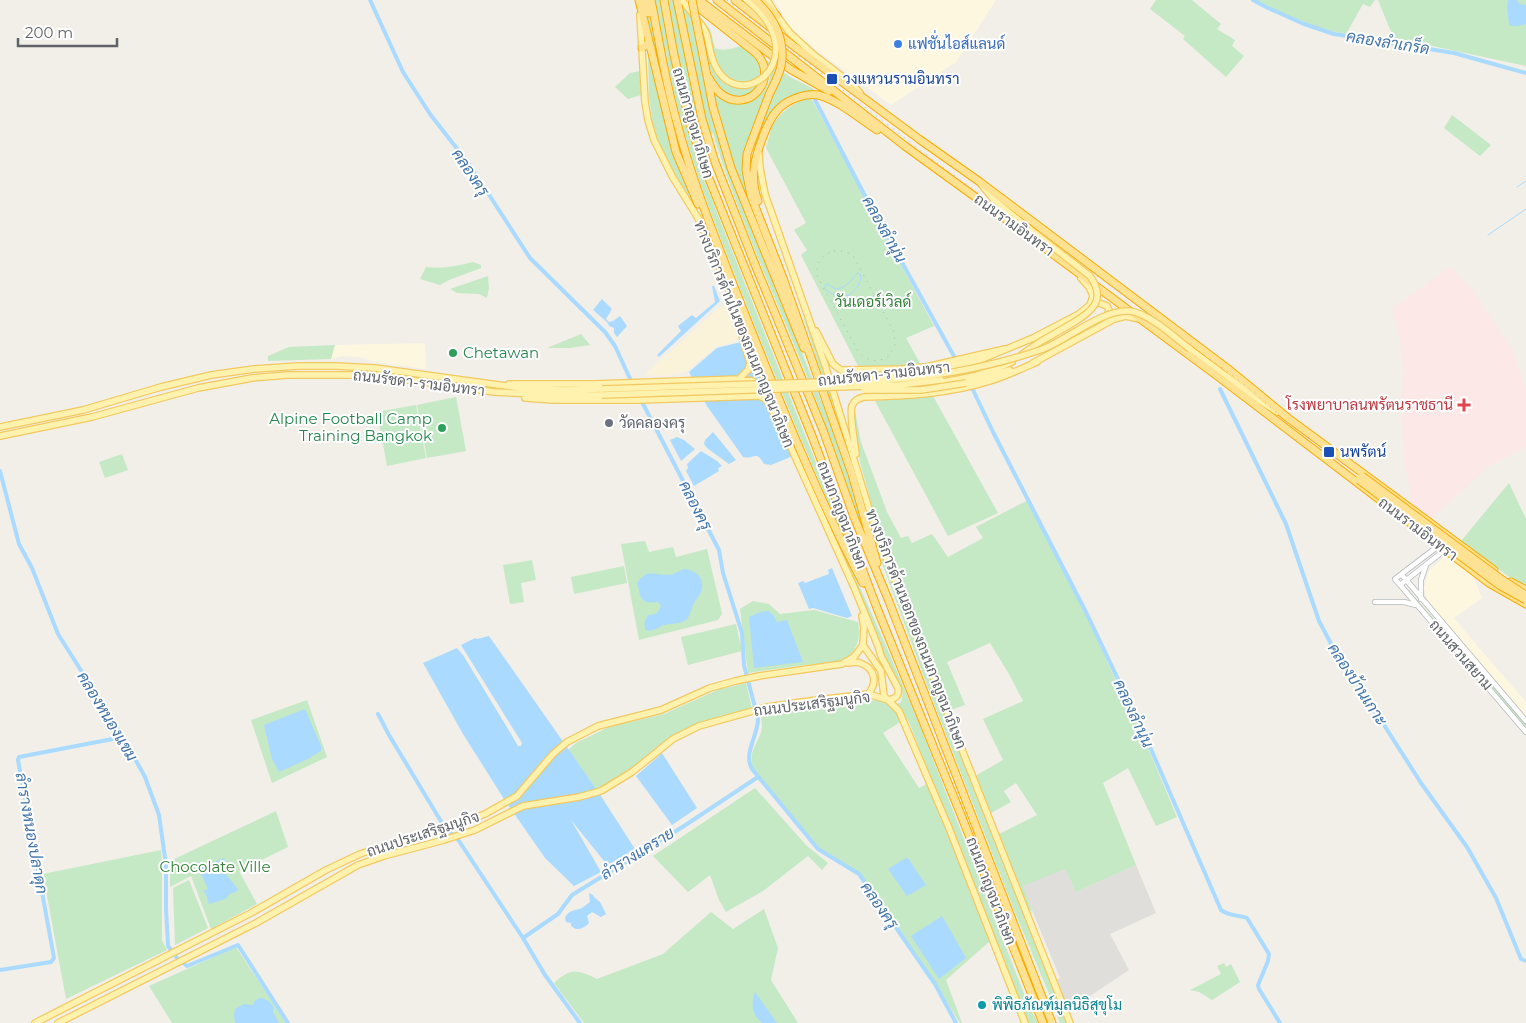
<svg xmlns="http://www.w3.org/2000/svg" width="1526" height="1023" viewBox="0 0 1526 1023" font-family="Montserrat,Sarabun,sans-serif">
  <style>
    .commercial { fill: #fef7e0 }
    .industrial { fill: #e0deda }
    .medical { fill: #fce8e6 }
    .green { fill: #c5e8c5 }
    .sand { fill: #fbf3d9 }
    .water { fill: #aadaff }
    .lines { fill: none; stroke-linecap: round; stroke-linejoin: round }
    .stream { stroke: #aadaff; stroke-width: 1 }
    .canal { stroke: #aadaff; stroke-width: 4 }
    .minor-casing { stroke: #b5b8bc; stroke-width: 6 }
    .major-casing { stroke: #f2c960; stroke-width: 8 }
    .highway-casing { stroke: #f9ab00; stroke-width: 9 }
    .minor { stroke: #fff; stroke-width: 4.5 }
    .major { stroke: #fff2af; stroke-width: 5.5 }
    .highway { stroke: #fde293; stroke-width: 7 }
    .rail { stroke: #b6b7b8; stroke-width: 1; stroke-dasharray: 1 6; stroke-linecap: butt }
    .major-bridge-casing { stroke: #f2c960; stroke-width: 8; stroke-linecap: butt }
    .highway-bridge-casing { stroke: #f9ab00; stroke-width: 9; stroke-linecap: butt }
    .major-bridge { stroke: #fff2af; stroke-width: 5.5 }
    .highway-bridge { stroke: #fde293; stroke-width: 7 }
    .shop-dot { fill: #3f7fe0; stroke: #fff; stroke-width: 2 }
    .transit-dot { fill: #1a4fb4; stroke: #fff; stroke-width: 2 }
    .leisure-dot { fill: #2e9e5b; stroke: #fff; stroke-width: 2 }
    .health-dot { fill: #e0444e; stroke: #fff; stroke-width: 2 }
    .worship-dot { fill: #6b7280; stroke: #fff; stroke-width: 2 }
    .culture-dot { fill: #0f9aa8; stroke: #fff; stroke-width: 2 }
    .labels { text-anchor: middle; stroke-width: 4; stroke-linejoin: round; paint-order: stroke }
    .shop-label { font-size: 15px; fill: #366cbe; stroke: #fff; text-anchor: start }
    .transit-label { font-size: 15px; fill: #164399; stroke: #fff; text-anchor: start }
    .street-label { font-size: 15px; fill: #5f6368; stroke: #fff }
    .park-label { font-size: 15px; fill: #348238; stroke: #fff }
    .leisure-label { font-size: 15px; fill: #27864d; stroke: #fff; text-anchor: start }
    .health-label { font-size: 15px; fill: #be3a42; stroke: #fff; text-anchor: end }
    .worship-label { font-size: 15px; fill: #5b616d; stroke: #fff; text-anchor: start }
    .culture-label { font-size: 15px; fill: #0d838f; stroke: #fff; text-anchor: start }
    .water-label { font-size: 16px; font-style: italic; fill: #4174aa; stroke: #fff }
  </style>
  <rect width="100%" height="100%" fill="#f1efe8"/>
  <path class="commercial" d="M773 0H996L956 62 891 105 803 40 795 35 787 25 778 5Z
    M425 343 426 369 376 362 359 357 344 356 331 359 335 345Z
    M1446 555 1472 573 1482 598 1454 618 1473 641 1526 702V717L1427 601 1424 588 1428 572Z"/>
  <path class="industrial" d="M1136 865 1156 913 1110 934 1129 970 1069 1010 1056 980 1060 978 1022 886 1065 868 1076 892Z"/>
  <path class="medical" d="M1451 266 1474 293 1513 351 1526 390V447L1486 468 1431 519 1411 504 1412 502 1404 460 1402 420 1403 365 1401 344 1392 309Z"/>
  <path class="green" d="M643 0H677L691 15 704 35 708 53 713 52 704 22 710 29 715 48C723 52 735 48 743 45 748 50 757 55 760 61 776 86 735 113 715 83 712 79 712 73 710 68L704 71 733 177 834 434 869 538 866 539C847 484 828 429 806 374 774 294 738 216 713 133L693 140 704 179 725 233 849 546H848C812 468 780 388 748 308 715 223 681 143 666 52L660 53 698 195 686 172 677 143Z
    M1156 0H1192L1221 24 1217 29 1235 40 1232 46 1244 56 1226 77 1183 39 1185 36 1150 9Z
    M1256 0H1375L1370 7 1363 4 1346 34C1315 29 1284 14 1256 0Z
    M1378 0H1526V66L1395 38 1389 27Z
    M648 53 689 189 721 261 704 225 667 160 658 140 652 120 649 97Z
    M766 60 790 77 812 88 817 92 779 105 756 147 750 143 745 159 750 198 747 200 729 150 713 88C719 95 725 103 734 104 750 107 770 92 770 75 769 70 767 65 766 60Z
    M640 71 641 95 628 99 615 87 630 73Z
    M811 98 934 326 906 338 921 365 859 368 801 255 807 250 794 230 806 223 766 148C768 142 769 135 771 129 778 113 795 101 811 98Z
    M1452 115 1491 145 1480 156 1444 128Z
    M473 262 481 265V268L449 280 440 285 420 279 426 267C442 269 457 266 473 262Z
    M488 276 489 288 487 298 479 294 457 293 450 289Z
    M807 318 826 373 866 504 1068 1023H1060L1047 989 1014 910 927 685 882 563 843 434 827 392 804 319Z
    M581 334 590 345 570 348H547Z
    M335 345 331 359 268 361V356L289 347Z
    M933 396 998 513 948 536 875 401Z
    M456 397 466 451 427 458 417 405Z
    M416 405 426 458 387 466 377 412Z
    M855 411 861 442 887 512 901 538 908 536 912 543 932 534 948 557 983 538 976 527 1028 500 1089 620 1112 672 1137 722 1177 817 1156 826 1128 768 1103 783 1136 865 1076 892 1065 869 1023 886 1032 911 1029 912 999 834 1037 815 1016 783 1004 791 1011 802 991 813 975 776 1003 760 983 719 1023 701 1009 674 990 643 947 662 965 705 950 710 880 536 860 462 854 412Z
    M800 453 883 639 919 723 1028 1004 1038 1023H1028L909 722 897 704 901 702 903 693 884 655 880 642 802 467 797 454Z
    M122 454 128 470 105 478 99 462Z
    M1509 483 1526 519V587L1516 582 1461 541Z
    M645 541 649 552 673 547 676 557 707 549 721 609 722 614 718 620 639 640 621 544Z
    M532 560 536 580 521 583 524 602 510 604 503 565Z
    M624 566 627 583 574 594 571 577Z
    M1406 587 1526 724V728L1413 598 1411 593Z
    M753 601 769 604 780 614 814 610 858 622C862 638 856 654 841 661 831 666 817 664 806 665 787 667 768 670 748 673L740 609Z
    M736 624 742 651 688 665 681 637Z
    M746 683 752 709 675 736 632 777 599 793 568 750 576 743 609 727 664 714 720 689Z
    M307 700 327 757 272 783 251 720Z
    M876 700C891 704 895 708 902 721L883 733 919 788 927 784 970 888 990 941 946 980 962 1023H960L954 1014 925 966 864 878 844 863 821 850 754 770C746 750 760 744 762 727 762 723 761 719 761 715L773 712Z
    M755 788 806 845 828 863 822 870 808 856 763 891 726 912 719 900 710 875 688 892 653 856Z
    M276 811 288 847 239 871 257 904 211 929 191 876 170 887V861Z
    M161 850 162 863V940L167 950 66 999 43 874Z
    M189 880 208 928 175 945 173 888Z
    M764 909 778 948 771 980 798 1023H584L554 983C572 967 577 970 597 979L663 954 711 912 733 929Z
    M236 947 286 1023H172L149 986Z
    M1224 963 1226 967 1231 964 1240 982 1212 1000 1199 992 1190 990 1221 974 1217 966Z"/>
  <path class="sand" d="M727 301 738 341 717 346 686 372 666 376 644 375Z"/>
  <path class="water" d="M1508 0H1517L1520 4 1526 5V24L1517 26H1511L1509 24 1507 8Z
    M712 286H714L720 301 659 357 657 355 681 331 678 326 692 315 696 318 715 302Z
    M602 299 612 309 606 319 609 322 613 321 620 316 627 326 617 337 614 333V328L609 326 607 322 593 310Z
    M741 342H759L805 451 771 465 764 464C756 449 754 460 743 457L707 406 689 372 717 348Z
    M713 432 736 460 729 464 707 448 704 444 705 440Z
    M677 437 684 440 695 449 681 461 670 440Z
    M701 451 717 461 722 466 718 468 719 471 694 486 686 471 688 468 687 464Z
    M832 568 852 616 847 618 813 608 809 609 798 583 803 581 805 583 829 574 828 570Z
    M683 569C695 569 706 578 701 592 699 597 695 600 693 605 691 610 690 616 687 619 680 625 671 623 664 625 660 626 657 629 653 630 650 631 649 631 646 630 643 624 645 621 648 615 655 615 659 613 661 606L658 602C639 605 641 596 637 583 648 568 652 575 667 575 672 575 678 572 683 569Z
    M767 611C772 612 775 617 777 622L787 620 803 662 754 668 749 617 760 612Z
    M489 636 599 793 635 849 608 865 604 861 571 820 601 872 574 886 545 858 504 799 463 734 423 663 457 648 463 655 511 734 518 746H521L522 743 461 645 475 638 477 639Z
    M305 709 321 746V751L308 759 279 772 272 759 264 725Z
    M662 753 697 808 672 825 636 776Z
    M224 858 226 862 218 869C221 870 224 871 225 873 227 875 237 888 238 889L236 892 229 894 227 898 222 900 209 904 206 894 203 891 208 889 196 863 199 862C209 867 215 861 224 858Z
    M908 858 926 885 907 896 888 869 904 859Z
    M589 893 593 895 594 897 600 902 606 914 601 917 592 912 587 916 589 923C585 927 582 929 576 929L571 926V923L566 922 565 918C568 911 572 911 579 909 583 908 587 904 590 902Z
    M942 916 966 958 939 979 911 936Z
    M755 992 777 1023H762C751 1014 751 1004 755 992Z
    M259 998C266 998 269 1001 273 1006V1012L279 1023H235L234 1015 235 1009 244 1004 253 1005 255 1001Z"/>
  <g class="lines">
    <path class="stream" d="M1517 187 1526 181
      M1488 235 1526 209
      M858 273 860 274 861 278 858 286 850 295C841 298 832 295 825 289V285L827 284 836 289C849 287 850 280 858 273Z"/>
    <path class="canal" d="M370 0 403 72 430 114 469 164 530 258 605 332 615 346 632 383
      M1253 0 1268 8 1304 24 1334 34 1454 53 1526 73
      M815 100 864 194 955 358
      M1220 389 1286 524 1319 621 1338 657 1356 681 1421 783 1467 847 1496 898 1521 959 1526 961
      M973 390 994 434 1086 612 1147 740 1221 910C1228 916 1239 915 1247 918L1269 954 1268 961 1258 985 1259 989 1280 1023
      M641 400 719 550 723 573 742 633 744 665 758 719C758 736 743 753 752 769L818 849 859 874 935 984 956 1023
      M0 471 19 544 32 568 58 634 123 737 145 777 159 815 166 865V909L168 946 177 958 187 966 238 945 288 1023
      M378 714 389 735 442 823 459 841 523 938 545 975 580 1023
      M523 938 558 914 572 895 684 826 758 777
      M0 970 51 962 54 958 18 760 19 757 123 737"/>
    <defs>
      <path id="minor" d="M1441 544 1395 579 1526 732
        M1402 575 1526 721
        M1400 585 1446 549
        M1421 599V580L1426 565
        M1375 602H1404L1416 605"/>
      <path id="major" d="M682 0 703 27 707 35 710 50
        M767 0 777 16 790 33 814 55 852 84 860 93
        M640 15 645 102 648 120 654 140 672 176 698 218 708 240 748 337 793 452 854 587 878 646 881 656 898 688C900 696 895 699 888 700
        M759 153 760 168 765 194 825 365 876 532 1070 1023
        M981 184 994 200 1036 234
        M1092 304 1099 303 1107 306 1109 310 1107 317
        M816 331 833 364 841 370 902 369 926 367 1005 349
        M1190 349 1260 401 1277 412
        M1021 355 1040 342
        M1033 363 1114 319 1126 316 1139 319
        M941 369 980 360 1033 338 1079 314 1090 305 1093 296 1089 287 1081 278
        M739 379 748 370 750 363 739 325
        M966 383 1010 370
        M509 384H594L739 379 753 381 756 386
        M909 389 974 376 998 368 1012 362
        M525 398 553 400H639L759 396 767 400 777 420
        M0 427 83 410 161 387 211 375 254 369 298 366H335L375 368 528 389 564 390 602 389
        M0 436 92 417 198 388 252 378 287 375H359L402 379 494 392 552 395H602
        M856 454C855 444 849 414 852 406 854 400 859 398 864 397 907 396 949 394 990 381 1006 376 1021 369 1037 362
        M862 616 864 627 863 645 881 671 884 696 899 711 949 828 1025 1023
        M848 663C852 663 856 661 860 663 875 668 878 683 868 694
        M35 1023 251 913 326 870 360 854 392 843 440 831 485 814 517 796 553 754 567 742 598 726 661 710 710 688 735 681 759 676 842 664 854 657 863 645
        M58 1023 256 923 358 865 384 856 444 840 475 830 523 806 579 797 601 791 632 772 673 739 699 726 767 707 809 701 868 694 888 700"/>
      <path id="highway" d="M639 0 676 152 698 204
        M645 0 649 13
        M651 0C659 40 665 80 676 119 693 185 719 248 744 312 780 403 817 496 863 583
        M664 0 674 55 690 124 706 171 812 436 877 608 961 815 1043 1023
        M677 0 702 119 715 162 754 262 823 430 854 517 888 599 1052 1023
        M699 0 790 69 829 91
        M717 0 905 146 1007 220 1216 375 1489 583 1526 604
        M735 0 795 47 919 139 980 182 1227 368 1288 418 1494 570
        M760 0 777 16
        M690 1 756 53C781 79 747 116 720 93 715 89 712 83 708 77
        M642 48 646 45 651 48
        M706 71 713 107 731 168 804 348
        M751 143 747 154 746 170 751 196 783 278 852 474 877 563
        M758 201C749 177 755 157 764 134 771 116 779 103 799 97 805 95 812 94 818 95 837 99 860 119 877 130
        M1511 582 1526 590"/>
    </defs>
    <use href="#minor" class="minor-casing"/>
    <use href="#major" class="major-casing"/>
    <use href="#highway" class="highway-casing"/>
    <use href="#minor" class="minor"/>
    <use href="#major" class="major"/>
    <use href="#highway" class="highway"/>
    <path class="rail" d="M727 0 937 163 994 204 1044 237 1248 387 1287 422 1490 574 1526 597
      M834 251C842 250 848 252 854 257L894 332 895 346 887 358C875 362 868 361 859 353L818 278C814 265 822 254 834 251Z"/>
    <defs>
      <path id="major-bridge" d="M710 50C727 128 823 61 747 0
        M1036 234 1090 276C1107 300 1092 312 1071 324 1061 330 1050 336 1040 342
        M850 378 941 369
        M602 389 884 380C936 377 990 367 1040 350 1066 341 1102 309 1129 311 1149 313 1174 337 1190 349
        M864 390H921L966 383
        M602 395 899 385 941 380"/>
      <path id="highway-bridge" d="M692 0 706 71
        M751 143C757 127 763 111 769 95 773 86 779 76 781 66 786 40 774 17 755 0
        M1362 476 1501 579 1524 594
        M1359 480 1499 585 1526 600"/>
    </defs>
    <use href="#major-bridge" class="major-bridge-casing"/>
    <use href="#highway-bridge" class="highway-bridge-casing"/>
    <use href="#major-bridge" class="major-bridge"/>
    <use href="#highway-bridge" class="highway-bridge"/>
  </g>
  <circle class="shop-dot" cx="898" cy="44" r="5"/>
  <g class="transit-dot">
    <rect x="826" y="73" width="12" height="12" rx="2.5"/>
    <rect x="1323" y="446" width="12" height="12" rx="2.5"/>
  </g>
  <g class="leisure-dot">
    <circle cx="453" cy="353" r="5"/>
    <circle cx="442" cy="428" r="5"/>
  </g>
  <path class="health-dot" d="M1461.5 397.5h5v5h5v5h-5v5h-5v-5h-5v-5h5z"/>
  <circle class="worship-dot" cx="609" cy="423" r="5"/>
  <circle class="culture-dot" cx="982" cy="1005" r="5"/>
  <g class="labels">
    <g class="shop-label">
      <text x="908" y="49">แฟชั่นไอส์แลนด์</text>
    </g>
    <g class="transit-label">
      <text x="843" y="84">วงแหวนรามอินทรา</text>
      <text x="1340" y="457">นพรัตน์</text>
    </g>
    <g class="street-label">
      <text transform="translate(693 123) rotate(74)" y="5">ถนนกาญจนาภิเษก</text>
      <text transform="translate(1014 225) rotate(36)" y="5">ถนนรามอินทรา</text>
      <text transform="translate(744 334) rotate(68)" y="5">ทางบริการด้านในของถนนกาญจนาภิเษก</text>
      <text transform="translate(884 374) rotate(-6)" y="5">ถนนรัชดา-รามอินทรา</text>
      <text transform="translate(419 383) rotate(7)" y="5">ถนนรัชดา-รามอินทรา</text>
      <text transform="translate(842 515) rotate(69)" y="5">ถนนกาญจนาภิเษก</text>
      <text transform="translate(1418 529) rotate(37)" y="5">ถนนรามอินทรา</text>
      <text transform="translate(916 629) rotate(69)" y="5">ทางบริการด้านนอกของถนนกาญจนาภิเษก</text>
      <text transform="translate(1461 655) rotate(49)" y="5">ถนนสวนสยาม</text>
      <text transform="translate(812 704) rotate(-7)" y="5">ถนนประเสริฐมนูกิจ</text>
      <text transform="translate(423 834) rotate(-18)" y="5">ถนนประเสริฐมนูกิจ</text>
      <text transform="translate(991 891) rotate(69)" y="5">ถนนกาญจนาภิเษก</text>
    </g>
    <g class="park-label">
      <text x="873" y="307">วันเดอร์เวิลด์</text>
      <text x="215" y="872">Chocolate Ville</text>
    </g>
    <g class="leisure-label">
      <text x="463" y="358">Chetawan</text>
      <text x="432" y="424" text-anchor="end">Alpine Football Camp<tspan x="432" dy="17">Training Bangkok</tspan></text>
    </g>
    <g class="health-label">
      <text x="1453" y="410">โรงพยาบาลนพรัตนราชธานี</text>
    </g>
    <g class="worship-label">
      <text x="619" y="428">วัดคลองครุ</text>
    </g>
    <g class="culture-label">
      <text x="992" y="1010">พิพิธภัณฑ์มูลนิธิสุขุโม</text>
    </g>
    <g class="water-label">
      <text transform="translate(1388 42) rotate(9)" y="6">คลองลำเกร็ด</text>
      <text transform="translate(471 172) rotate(56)" y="6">คลองครุ</text>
      <text transform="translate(885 229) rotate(61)" y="6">คลองลำนุ่น</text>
      <text transform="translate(696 505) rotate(63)" y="6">คลองครุ</text>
      <text transform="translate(1358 684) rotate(57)" y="6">คลองบ้านเกาะ</text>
      <text transform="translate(1134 713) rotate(65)" y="6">คลองลำนุ่น</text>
      <text transform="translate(108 716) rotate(59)" y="6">คลองหนองแขม</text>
      <text transform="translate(32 833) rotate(80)" y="6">ลำรางหนองปลาดุก</text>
      <text transform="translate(637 853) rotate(-32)" y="6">ลำรางแคราย</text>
      <text transform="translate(880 905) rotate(55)" y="6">คลองครุ</text>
    </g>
  </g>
  <path d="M18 38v8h99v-8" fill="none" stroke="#5f6368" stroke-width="2.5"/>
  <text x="25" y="38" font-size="15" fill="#5f6368" stroke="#ffffff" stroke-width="4" paint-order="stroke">200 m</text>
</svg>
